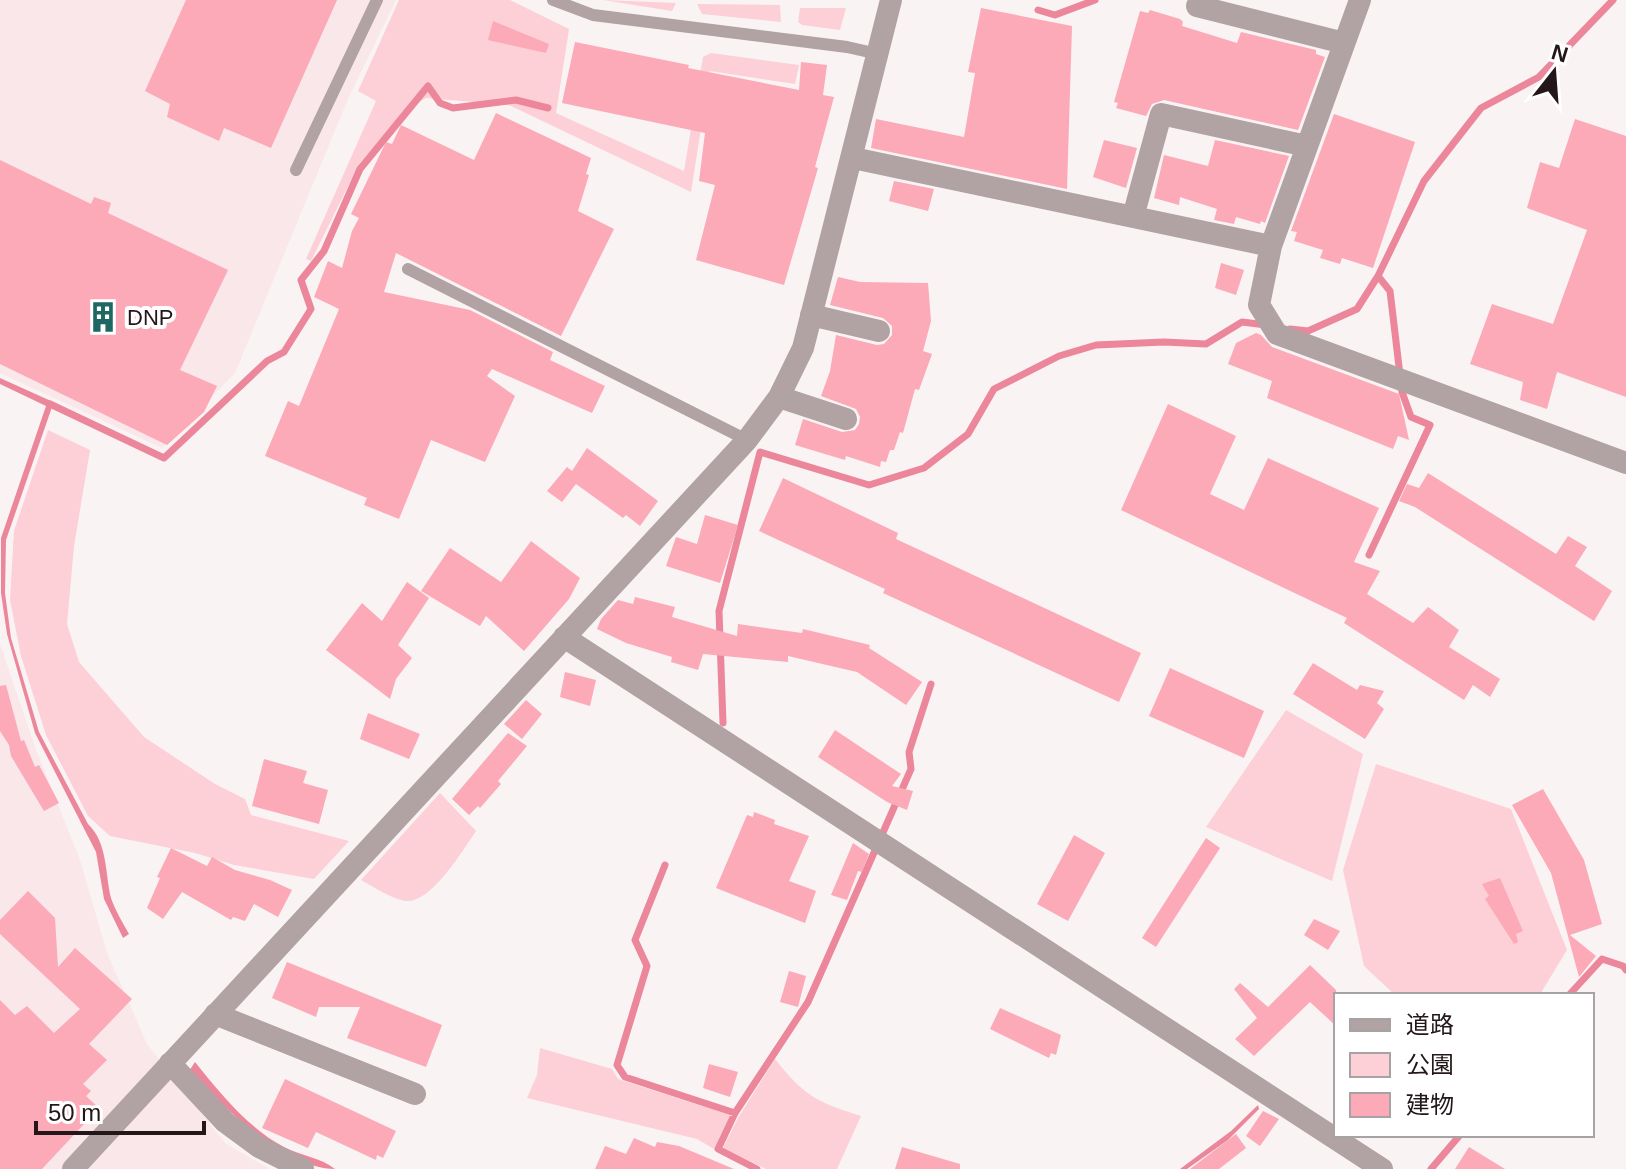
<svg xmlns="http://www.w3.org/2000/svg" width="1626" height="1169" viewBox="0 0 1626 1169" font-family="Arial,'Noto Sans JP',sans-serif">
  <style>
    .built { fill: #f9e7ea }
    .green { fill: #fdcfd6 }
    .water { fill: #eb869b }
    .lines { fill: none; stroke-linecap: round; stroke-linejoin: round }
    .stream { stroke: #eb869b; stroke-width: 7 }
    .building { fill: #fca9b8 }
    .service { stroke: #b1a2a4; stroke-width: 12 }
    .minor { stroke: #b1a2a4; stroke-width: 22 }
    .labels { text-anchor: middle; stroke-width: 8; stroke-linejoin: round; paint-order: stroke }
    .poi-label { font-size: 22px; fill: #231719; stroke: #fff; text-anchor: start }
  </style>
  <rect width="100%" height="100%" fill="#faf3f4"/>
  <path class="built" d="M0 0H396L348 99 235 373 162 448 0 373Z
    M0 644 35 747 80 860 107 953 147 1044 226 1144 270 1169H0Z"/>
  <path class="green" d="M399 0H510L569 29 556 113 684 171 703 57 711 53 799 65 795 84 710 71 691 192 509 105 426 98 406 109 359 164 311 261 306 259 376 101 358 91Z
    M603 0 676 3 672 11Z
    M697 4 780 5 781 22 702 14Z
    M800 8H846L840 30 802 25 798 22Z
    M48 430 90 450 74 546 67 624 79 662 144 737 215 784 245 799 251 815 349 841 314 879 234 865 195 853 110 836 88 816 46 735 21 656 10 600 14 531Z
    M1286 710 1363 754 1332 881 1206 827Z
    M1376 764 1511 809 1567 950 1542 991 1543 995H1395L1364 966 1343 870Z
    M440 793 476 831C463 850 432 902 407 901 393 900 374 887 361 880Z
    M540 1048 612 1069 618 1079 730 1115 714 1149 697 1139 527 1098 537 1075Z
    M775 1059C804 1096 817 1102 861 1116L837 1169H766L723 1148 738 1118Z"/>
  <path class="water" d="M0 378 51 401 52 407 6 540 5 593 11 638 39 732 88 824C108 843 105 874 111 898 115 910 123 923 129 934L123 938 104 899 96 852 35 733 7 634 1 593V538L46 406 0 384Z
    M195 1062C220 1093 248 1128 284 1147 301 1156 320 1157 335 1169 294 1169 243 1125 215 1097 206 1087 200 1077 189 1071Z
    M1258 1105 1259 1109 1228 1140 1187 1169H1180L1231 1131Z"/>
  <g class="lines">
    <path class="stream" d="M1038 10 1055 15 1095 0
      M1290 329 1308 331 1357 309 1378 276 1424 181 1481 108 1539 77 1613 0
      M50 404 164 458 267 361 284 352 311 309 301 280 324 251 360 169 428 86 440 103 453 108 516 100 548 108
      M1369 555 1430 425 1411 417 1402 392 1390 291 1378 276
      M723 723 719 611 760 452 869 485 924 468 968 434 994 389 1059 356 1096 345 1164 342 1206 344 1242 322 1266 325
      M665 865 635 940 647 966 617 1065 625 1077 735 1113 718 1149 757 1169
      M1569 995 1602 959 1623 966 1626 970
      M735 1113 808 1002 911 769 909 752 931 684
      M1431 1169 1460 1135"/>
  </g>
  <path class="building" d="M186 0H337L271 148 224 128 219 141 167 117 170 104 145 91Z
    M981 8 1072 26 1067 189 871 148 876 119 964 137 975 73 968 72Z
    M1150 10 1180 19 1183 22 1182 26 1237 43 1241 32 1316 50V54L1325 57 1298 130 1164 100 1152 104 1146 116 1116 108 1118 103 1114 102 1140 11 1148 13Z
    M493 21 549 44 546 53 488 40Z
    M575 42 689 65 688 68 799 90 801 62 827 65 823 95 834 97 815 167 818 168 784 285 696 260 715 185 699 181 705 133 562 103Z
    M496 113 591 158 586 174 589 175 578 211 614 229 561 336 396 253 384 292 470 310 553 352 550 360 605 386 592 413 492 369 487 376 515 396 485 462 431 440 399 519 364 505 367 498 265 456 288 401 299 406 339 309 314 297 328 261 342 268 352 231 359 218 351 214 386 142 392 144 401 125 474 160Z
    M1334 114 1415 142 1373 268 1342 258 1340 264 1320 258 1323 250 1294 241 1297 232 1291 231Z
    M1575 119 1626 136V397L1557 372 1547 409 1520 400 1523 382 1470 364 1492 304 1553 324 1587 230 1527 208 1540 162 1559 168Z
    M1104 140 1137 148 1126 188 1093 177Z
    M1215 140 1289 156 1265 223 1261 221 1260 224 1236 217 1234 224 1214 220 1217 209 1180 197 1179 205 1154 198 1164 155 1208 166Z
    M0 160 91 204 94 197 111 203 108 213 228 270 180 370 217 386 204 412 167 445 0 364Z
    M894 181 934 189 928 211 889 201Z
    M1221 263 1244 270 1236 295 1215 288Z
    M838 277 860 282 928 283 931 321 923 351 932 354 919 390 915 389 903 433 900 432 894 450H890L886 462 881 461 880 467 846 456 845 460 795 445 803 419 842 432 855 430 859 424 860 417 856 409 821 396 830 371 836 335 877 345 884 344 892 335V326L883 318 830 305Z
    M1256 333 1261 335 1272 347 1399 394 1409 440 1398 436 1393 449 1267 398 1272 381 1228 364 1236 343Z
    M1168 404 1236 436 1210 494 1244 510 1268 458 1379 508 1354 562 1380 571 1367 594 1413 623 1428 607 1459 630 1449 647 1500 679 1490 697 1473 685 1464 700 1344 623 1347 618 1121 510Z
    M587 448 658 501 640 526 626 515 623 518 576 484 562 502 547 491 567 467 572 471Z
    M1428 473 1556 554 1568 536 1587 547 1575 566 1612 591 1594 621 1415 507 1399 501 1407 484 1419 488Z
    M783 478 898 533 896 539 1141 653 1119 702 883 593 885 589 759 531Z
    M705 515 738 525 720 583 666 566 676 537 697 544Z
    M531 541 580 578 569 599 524 651 486 616 480 626 421 591 450 548 501 582Z
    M407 582 429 598 398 645 412 658 396 679 390 699 326 650 362 603 382 621Z
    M635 597 675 607 672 617 737 636 738 624 802 633 803 629 870 645 869 648 922 682 906 705 857 672 788 656V662L703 654 698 670 671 662 672 657 626 643 597 629 601 619 618 600 633 604Z
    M1313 663 1357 690 1360 685 1384 691 1377 703 1384 709 1365 739 1293 694Z
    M1170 668 1264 711 1244 758 1149 716Z
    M565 672 596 680 590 706 560 697Z
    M6 685 21 741 24 740 35 767 39 765 59 803 44 811 11 756 9 745 0 731V686Z
    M526 700 542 714 522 739 504 724Z
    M368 713 420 734 409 759 360 739Z
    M835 730 901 774 892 786 913 791 907 810 887 802 818 757Z
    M508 733 527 746 498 781 501 784 480 808 478 806 469 815 452 799Z
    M264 759 307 771 303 783 328 790 319 824 252 806Z
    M1543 789 1584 860 1602 924 1570 935 1596 956 1579 977 1551 873 1512 805Z
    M754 812 775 820 774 824 809 836 789 881 816 891 805 923 716 888 747 815 753 817Z
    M1074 835 1105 853 1068 921 1037 904Z
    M1206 838 1220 848 1156 947 1142 938Z
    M853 843 869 854 862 872 858 871 847 900 831 895Z
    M171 848 207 866 212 857 235 870 270 880 292 890 278 917 254 904 245 921 233 917 231 920 182 892 163 919 147 908 160 878 157 877Z
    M1500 878 1523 931 1516 934 1518 942 1514 944 1485 899 1489 896 1482 884Z
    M28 891 55 918 58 967 75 948 132 999 89 1044 107 1060 83 1084 91 1091 86 1096 99 1108 42 1169H0V1000L15 1015 27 1006 54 1033 80 1009 0 934V920Z
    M1314 919 1340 931 1328 950 1304 935Z
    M287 962 442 1025 426 1067 347 1038 360 1007H319L316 1017 272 998Z
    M1310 965 1336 990V1026L1310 1002 1254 1056 1235 1039 1257 1018 1234 989 1240 983 1268 1007Z
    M789 971 806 976 798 1007 780 1002Z
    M1000 1008 1061 1035 1056 1055 1051 1053 1049 1058 990 1029Z
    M709 1064 738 1072 730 1097 703 1088Z
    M285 1079 396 1131 383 1158 377 1155 376 1160 316 1132 308 1148 262 1128Z
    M1263 1111 1279 1119 1260 1146 1246 1136Z
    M1236 1134 1246 1148 1219 1169H1190Z
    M634 1138 655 1147 657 1142 679 1146 734 1169H595L605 1146 626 1154Z
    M902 1147 960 1164V1169H895Z
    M1469 1147 1505 1169H1455Z"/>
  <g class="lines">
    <path class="service" d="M553 0 593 15 847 47 878 54
      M296 170 377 0
      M408 269 747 440"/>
    <path class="minor" d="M1360 0 1271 246 1259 305 1277 334 1626 463
      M1197 6 1344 43
      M853 158 1271 246
      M1133 217 1161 114 1307 146
      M811 315 879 331
      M779 397 846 419
      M564 637 1382 1169
      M215 1014 415 1094
      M170 1063 225 1122 259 1147 303 1169
      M73 1169 747 440 779 397 803 348 891 0"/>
  </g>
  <defs>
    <symbol id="building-bare" viewBox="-9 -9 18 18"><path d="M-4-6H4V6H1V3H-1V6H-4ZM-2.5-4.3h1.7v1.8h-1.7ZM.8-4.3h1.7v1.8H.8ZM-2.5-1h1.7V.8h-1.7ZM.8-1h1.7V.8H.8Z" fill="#1d6862" stroke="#fff" stroke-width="2.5" paint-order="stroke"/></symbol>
  </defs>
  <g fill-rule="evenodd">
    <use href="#building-bare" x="81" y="295" width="44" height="44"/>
  </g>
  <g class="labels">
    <g class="poi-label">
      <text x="127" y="325">DNP</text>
    </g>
  </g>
  <rect x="1334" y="993" width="260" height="144" fill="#ffffff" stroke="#a7a2a3" stroke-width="2"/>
  <rect x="1350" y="1019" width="40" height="12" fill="#b1a2a4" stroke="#a7a2a3" stroke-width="2"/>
  <text x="1406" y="1033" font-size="24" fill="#231719">道路</text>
  <rect x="1350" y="1053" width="40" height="24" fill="#fdcfd6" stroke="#a7a2a3" stroke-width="2"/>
  <text x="1406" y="1073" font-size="24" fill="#231719">公園</text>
  <rect x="1350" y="1093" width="40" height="24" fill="#fca9b8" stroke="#a7a2a3" stroke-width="2"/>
  <text x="1406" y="1113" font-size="24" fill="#231719">建物</text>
  <g transform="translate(1554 72) rotate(17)" stroke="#ffffff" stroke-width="6" paint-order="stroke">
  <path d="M0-6L14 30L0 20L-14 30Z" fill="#231719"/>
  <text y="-12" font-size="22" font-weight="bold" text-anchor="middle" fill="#231719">N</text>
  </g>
  <path d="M36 1121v12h168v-12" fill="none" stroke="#231719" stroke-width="4"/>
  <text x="48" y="1121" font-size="24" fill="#231719" stroke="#ffffff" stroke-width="6" paint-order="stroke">50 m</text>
</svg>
